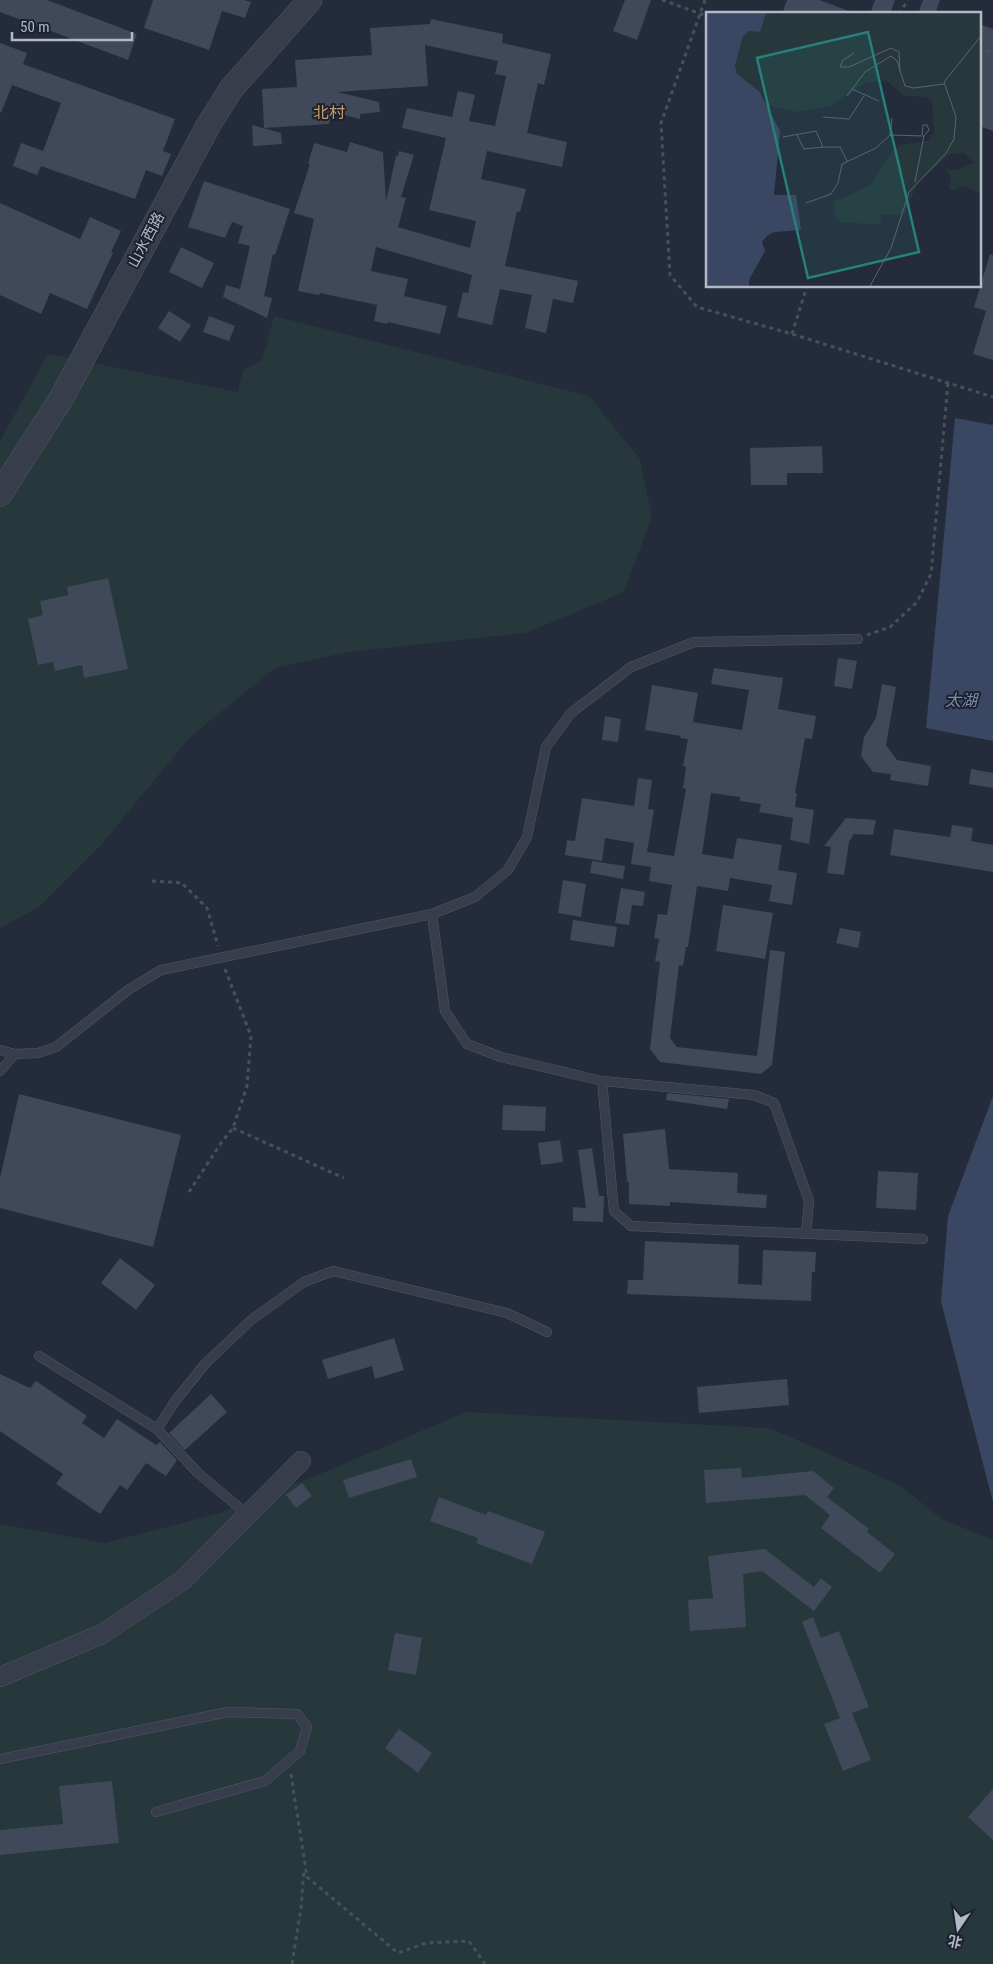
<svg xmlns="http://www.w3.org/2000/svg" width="993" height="1964" viewBox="0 0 993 1964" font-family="'Roboto Condensed','Noto Sans SC',sans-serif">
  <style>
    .green { fill: #26383c }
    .water { fill: #3a4762 }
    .building { fill: #404959 }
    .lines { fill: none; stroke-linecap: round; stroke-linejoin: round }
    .service-casing { stroke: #525865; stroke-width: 10 }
    .minor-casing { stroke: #525865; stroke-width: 20 }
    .tertiary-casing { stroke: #525865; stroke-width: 25 }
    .path { stroke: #435358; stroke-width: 3; stroke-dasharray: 4 4; stroke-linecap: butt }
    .service { stroke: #373d4a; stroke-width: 9 }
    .minor { stroke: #373d4a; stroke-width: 19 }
    .tertiary { stroke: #373d4a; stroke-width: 24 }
    .labels { text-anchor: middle; stroke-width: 4; stroke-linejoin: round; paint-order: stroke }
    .street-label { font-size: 15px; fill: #b2b8c6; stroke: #1c222f }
    .neighbourhood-label { font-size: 16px; fill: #ce9c65; stroke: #1c222f }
    .water-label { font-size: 16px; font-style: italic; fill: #7c8cac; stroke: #1c222f }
    .inset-road { fill: none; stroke: #5d6372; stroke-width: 1 }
    .view { fill: #27807b; fill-opacity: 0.15; stroke: #27807b; stroke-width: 2.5 }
    .inset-edge { fill: none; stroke: #b2b8c6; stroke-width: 2.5 }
  </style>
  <rect width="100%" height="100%" fill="#242b3a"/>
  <path class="green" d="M274 316 589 396 640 459 652 517 624 592 526 633 348 652 275 668 190 737 101 845 39 907 0 928V441L48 354 238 392 243 370 262 360Z
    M466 1412 770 1428 899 1485 942 1519 993 1540V1964H0V1524L105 1543 220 1513 327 1471Z"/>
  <path class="water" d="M955 418 993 425V741L926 728Z
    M993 1096V1502L941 1302 948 1216Z"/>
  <path class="building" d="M0 0H47L137 34 128 60 0 12Z
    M153 0H244L251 2 245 18 222 11 209 50 144 28Z
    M625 0H651L637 40 613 31Z
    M787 0H819L852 12V14H782Z
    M875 0H895L890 14H870Z
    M923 0H940L935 14H918Z
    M431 19 503 34 502 43 551 54 544 85 538 83 527 133 567 142 562 167 487 151 481 179 526 189 520 212 517 211 505 266 578 281 573 303 553 299 546 333 525 328 532 295 500 289 492 325 457 317 463 292 468 293 472 275 376 247 371 271 408 279 404 296 447 306 440 334 388 322 387 324 374 321 377 305 320 293 319 295 298 291 314 219 294 213 310 164H308L314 143 347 152 350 142 383 152 386 201 396 156H398L399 151 414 155 401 197 406 198 398 227 470 248 476 221 429 210 446 138 402 128 407 108 452 117 458 91 475 95 469 121 495 126 506 76 495 74 498 61 425 45 428 86 337 92 379 102 380 112 360 114V119L332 112 329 124 264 128 262 89 297 87 295 60 372 55 370 28 430 24Z
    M979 24 993 29V131L979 126Z
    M0 43 27 53 23 64 175 119 163 151 171 154 162 176 146 170 135 199 41 166 37 175 13 166 21 143 43 151 61 103 12 85 1 113 0 112Z
    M252 125 281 133 282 144 253 146Z
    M204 181 290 209 275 255 273 254 264 296 272 298 267 318 223 297 226 285 240 289 250 246 238 243 243 226 232 222 225 238 188 227Z
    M0 203 80 239 90 217 121 231 111 252 113 253 87 309 50 293 41 314 0 295Z
    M181 247 214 263 202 288 169 272Z
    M990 254 993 255V360L973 354 986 311 974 307Z
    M169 311 191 325 180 342 158 328Z
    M209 316 235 326 229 341 203 332Z
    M822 446 823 473H787V485H751L750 448Z
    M108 578 128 669 84 678 82 665 55 671 53 662 38 665 28 619 43 615 40 601 68 595 67 587Z
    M838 658 857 661 852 689 834 686Z
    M714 668 783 678 778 709 816 716 812 739 805 738 795 793H797L795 807 814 810 809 844 790 840 793 818 759 812 761 804 740 801V797L711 793 702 854 733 859 737 838 782 845 778 870 797 873 792 905 769 901 772 885 730 878 728 891 697 886 688 947H686L683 966 679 965 670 1038 677 1047 757 1056 770 950 785 952 772 1065 761 1074 660 1062 650 1049 660 962 655 961 659 939 654 938 658 914 667 915 672 885 649 881 651 867 631 864 634 843 605 838 602 861 565 855 567 840 575 841 582 798 634 806 638 778 652 780 648 809 654 810 647 852 674 856 686 789 683 788 686 767 683 766 688 739 680 738 681 736 645 730 652 685 698 693 693 722 742 730 749 690 711 684Z
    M882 684 896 687 886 745 897 760 931 766 928 786 890 780 891 774 873 772 861 756 864 737 876 718Z
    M605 716 621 719 618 742 602 740Z
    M971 769 993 773V788L969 784Z
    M846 818 876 820 873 835 854 834 849 842 844 875 827 873 831 847 824 846Z
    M952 825 973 828 971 841 993 845V872L890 855 894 829 950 837Z
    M592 861 625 866 623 879 590 873Z
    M563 880 586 884 581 917 558 913Z
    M621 888 645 892 643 906 632 905 629 925 615 923Z
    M723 905 773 913 765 959 716 951Z
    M573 920 617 927 614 947 570 940Z
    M840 928 861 932 858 948 836 943Z
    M667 1093 729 1099 727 1109 666 1100Z
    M19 1094 181 1135 153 1247 0 1208V1178Z
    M503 1105 546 1107 545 1131 502 1130Z
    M665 1129 669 1169 738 1173 737 1193 767 1195 766 1208 670 1202V1206L629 1204V1182H627L623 1134Z
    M560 1140 563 1162 541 1165 538 1143Z
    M592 1148 599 1196H604L603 1222 573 1221V1207L586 1208 578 1150Z
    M878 1171 918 1173 916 1210 876 1208Z
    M645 1241 739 1245 738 1284 762 1285 763 1250 816 1252 815 1272H812L811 1301 627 1294 628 1280H643Z
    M120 1258 155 1285 136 1310 101 1283Z
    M394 1338 404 1370 375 1379 372 1366 328 1379 322 1360Z
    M0 1374 30 1388 36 1381 87 1416 82 1423 104 1438 117 1419 156 1445 160 1442 177 1460 166 1476 146 1463 127 1490 120 1485 100 1514 56 1484 63 1474 0 1431Z
    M787 1379 789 1405 699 1413 697 1387Z
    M211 1394 227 1412 185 1450 169 1433Z
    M411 1459 417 1477 349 1498 343 1480Z
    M741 1468 742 1478 813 1471 834 1488 827 1497 869 1529 867 1532 895 1554 880 1573 821 1528 830 1515 805 1495 706 1503 704 1470Z
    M302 1483 312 1496 296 1508 286 1495Z
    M439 1497 486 1515 488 1511 545 1532 532 1564 476 1543 478 1538 430 1521Z
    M765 1549 814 1587 821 1578 832 1587 814 1611 762 1571 743 1574 746 1627 690 1631 688 1600 713 1598 708 1556Z
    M813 1617 821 1638 839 1631 869 1707 852 1713 871 1760 843 1771 824 1724 840 1718 802 1622Z
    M395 1633 422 1638 416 1675 388 1670Z
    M399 1729 432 1753 418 1773 385 1748Z
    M112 1781 119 1843 0 1855V1830L63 1824 59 1786Z
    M993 1789V1840L968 1817Z"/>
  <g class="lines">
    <defs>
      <path id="service" d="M432 914 445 1011 467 1044 501 1057 602 1081 614 1211 631 1226 923 1239
        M0 1050 15 1054 38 1053 56 1047 128 990 161 970 432 914 475 897 508 870 527 837 546 747 571 713 631 667 694 642 858 639
        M0 1071 15 1054
        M602 1081 754 1095 774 1103 809 1201 806 1234
        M39 1356 157 1429 198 1473 248 1515
        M157 1429 176 1400 205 1364 251 1320 304 1282 333 1271 507 1313 547 1332
        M0 1759 228 1712 297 1714 307 1727 300 1751 265 1781 156 1812"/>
      <path id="minor" d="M0 1677 102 1634 182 1581 301 1461"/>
      <path id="tertiary" d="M0 494 61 399 208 126 231 89 310 0"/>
    </defs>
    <use href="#service" class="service-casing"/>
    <use href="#minor" class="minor-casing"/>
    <use href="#tertiary" class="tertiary-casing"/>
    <path class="path" d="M662 0 707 16
      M705 0 661 123 670 275 697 307 792 334 993 397
      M899 14 908 0
      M979 49 993 52
      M792 334 807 286
      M867 635 890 627 917 602 931 574 948 383
      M152 881 182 883 207 908 218 946
      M233 1128 344 1178
      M189 1192 221 1143 233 1128 247 1086 251 1036 225 969
      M291 1774 307 1877 398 1953 426 1943 469 1941 485 1964
      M292 1964 301 1908 304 1870"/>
    <use href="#service" class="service"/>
    <use href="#minor" class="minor"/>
    <use href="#tertiary" class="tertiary"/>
  </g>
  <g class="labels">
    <g class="street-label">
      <text transform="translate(146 240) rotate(-62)" y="5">山水西路</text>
    </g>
    <g class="neighbourhood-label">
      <text x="329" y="118">北村</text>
    </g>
    <g class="water-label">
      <text x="961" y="706">太湖</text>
    </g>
  </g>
  <g transform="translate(706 12)">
    <rect width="275" height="275" fill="#242b3a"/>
    <path d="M60 1H275V181L257 174 246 179 243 177 245 165 239 157 250 158 268 151 258 141 244 142 212 171 198 202 176 203 174 212 137 211 129 206 128 190 165 173 185 140 193 133 221 129 228 120 226 90 221 85 198 84 181 69 161 70 124 94 90 100 60 93 53 79 31 62 29 54 37 24Z" fill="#26383c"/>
    <path d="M0 1H60L54 20 43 19 37 24 29 54 31 62 53 79 74 119 68 183H90L95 218 68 220 61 224 56 230 59 239 43 268V274H0Z" fill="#3a4762"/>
    <path class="inset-road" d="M148 41 137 48 134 55H143L185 36 193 40 194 59M146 77 173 89M141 84 159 60 185 44 191 49 199 74 208 76 238 72M117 105 143 107 158 84M91 123 98 137 117 135M184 123 186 106M216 123 217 113H221L223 118 218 124M77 125 110 119 117 135H134L141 149M100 191 125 182 132 171 136 152 170 136 184 123 218 124 209 170M164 274 185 236 203 180 240 141 248 127 250 105 238 70 275 24"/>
    <path class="view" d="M162 20 213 240 102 266 51 46Z"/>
    <rect width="275" height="275" class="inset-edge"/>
  </g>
  <g transform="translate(958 1929) rotate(193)" stroke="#1c222f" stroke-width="4" paint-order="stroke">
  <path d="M0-4L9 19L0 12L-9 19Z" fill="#b2b8c6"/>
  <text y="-8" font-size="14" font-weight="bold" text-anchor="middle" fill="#b2b8c6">北</text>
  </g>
  <path d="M12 32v8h120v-8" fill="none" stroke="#b2b8c6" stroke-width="2.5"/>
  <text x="20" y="32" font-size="15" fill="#b2b8c6" stroke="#1c222f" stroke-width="4" paint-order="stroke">50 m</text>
</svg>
